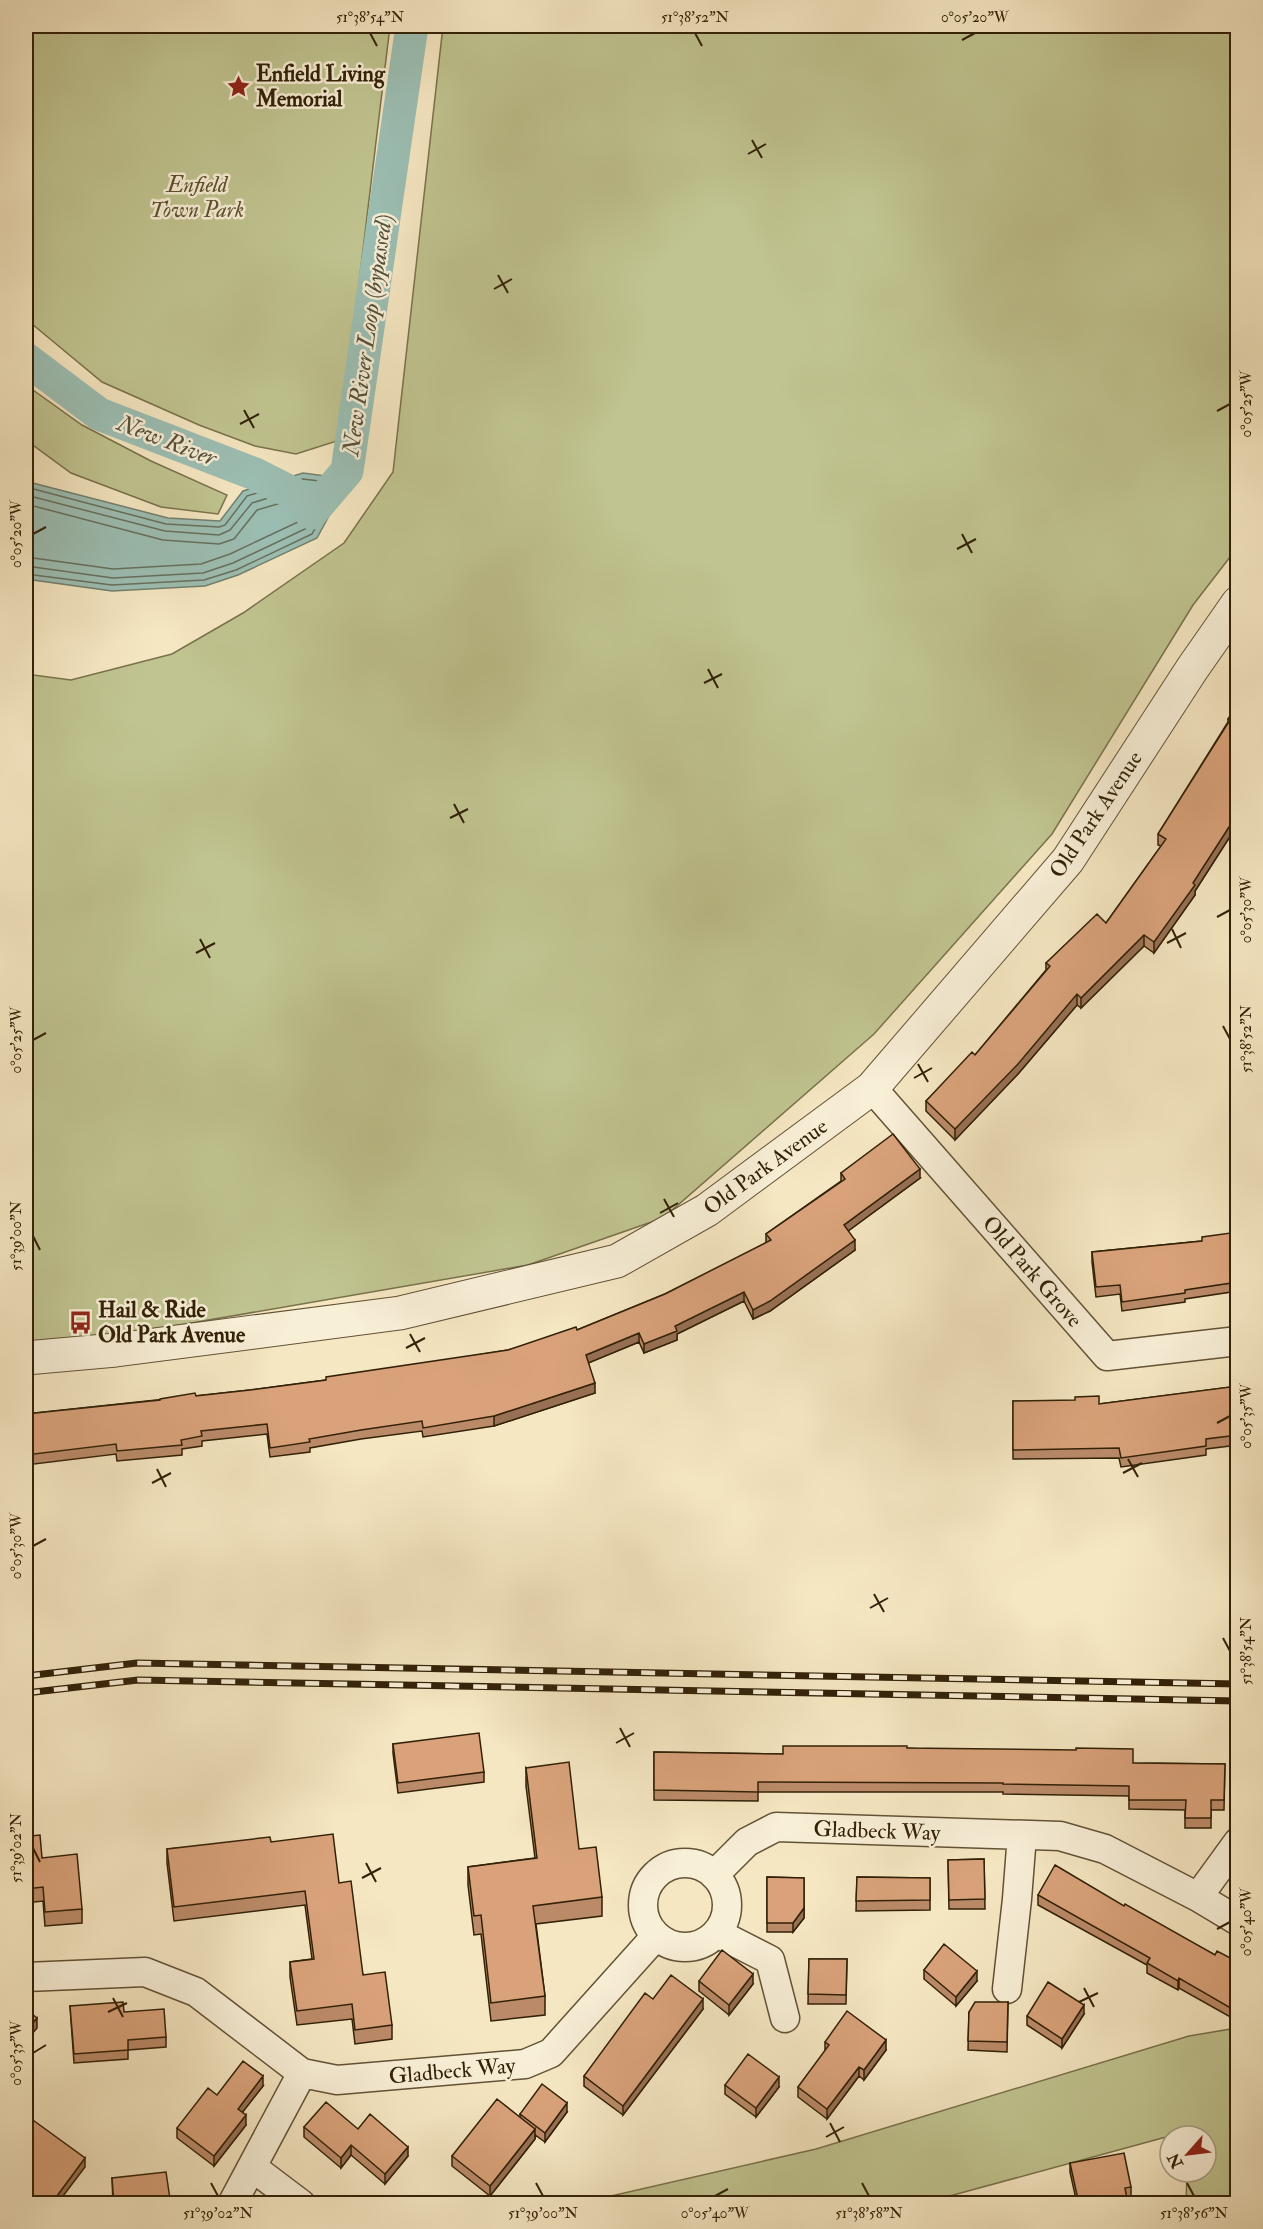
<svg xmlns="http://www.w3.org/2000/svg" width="1263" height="2229" viewBox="0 0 1263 2229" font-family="'IM FELL Double Pica',serif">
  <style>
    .green { fill: #c0c490; stroke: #79724c; stroke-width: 1.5 }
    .water { fill: #9cbfb4; stroke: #72806f; stroke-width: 1.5 }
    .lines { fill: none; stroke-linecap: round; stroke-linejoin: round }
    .shore { stroke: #67705e; stroke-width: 1.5 }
    .canal { stroke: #9cbfb4; stroke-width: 33 }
    .minor-casing { stroke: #635236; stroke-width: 31 }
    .tertiary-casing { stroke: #635236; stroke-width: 35 }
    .minor { stroke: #f8efd7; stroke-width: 28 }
    .tertiary { stroke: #f8efd7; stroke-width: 33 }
    .rail-casing { stroke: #322107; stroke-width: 7 }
    .rail { stroke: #f8efd7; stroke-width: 4.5; stroke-dasharray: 14; stroke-linecap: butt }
    .wall { fill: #bb8b69; stroke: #322107; stroke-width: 1.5 }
    .shaded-wall { fill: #987155; stroke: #322107; stroke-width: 1.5 }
    .building { fill: #d9a27a; stroke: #322107; stroke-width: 1.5 }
    .ticks { fill: none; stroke: #322107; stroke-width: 2 }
    .labels { text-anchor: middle; stroke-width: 5; stroke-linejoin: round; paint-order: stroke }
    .poi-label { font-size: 22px; font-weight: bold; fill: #322107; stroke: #f8efd7; text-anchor: start }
    .park-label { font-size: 22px; font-style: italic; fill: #5d5230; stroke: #f8efd7 }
    .street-label { font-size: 22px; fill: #322107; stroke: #f8efd7 }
    .water-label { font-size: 24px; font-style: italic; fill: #52503b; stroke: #f8efd7 }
    .neatline { fill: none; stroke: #322107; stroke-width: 2 }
    .ticks-label { font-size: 15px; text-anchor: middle; fill: #322107 }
  </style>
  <rect width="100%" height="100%" fill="#f5e7c2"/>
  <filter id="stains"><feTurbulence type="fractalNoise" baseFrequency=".00333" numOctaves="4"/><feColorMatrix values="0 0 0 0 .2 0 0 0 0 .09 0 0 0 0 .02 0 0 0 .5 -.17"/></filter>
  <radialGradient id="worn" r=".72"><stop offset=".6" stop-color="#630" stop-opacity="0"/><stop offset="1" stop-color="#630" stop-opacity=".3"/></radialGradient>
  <path class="green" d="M26 26H390L340 440 296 454 255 446 199 425 102 382 26 319Z
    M443 26H1237V548L1193 605 1052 834 874 1034 663 1218 528 1265 116 1336 26 1343V674L71 680 172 654 243 613 344 543 393 472Z
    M26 385 82 425 151 461 227 495 218 514 161 507 71 473 26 440Z
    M1237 2028V2203H1186L1187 2172H1206V2136H1189L1188 2131 924 2203 576 2204 816 2149 1189 2036Z"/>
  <path class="water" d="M303 473 349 479 317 538 238 575 205 586 112 591 26 579V479L29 482 168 518 220 521 243 491Z"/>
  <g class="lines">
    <path class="shore" d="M26 487 166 524 219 527 225 525 247 496 303 479 336 483 338 486 312 534 236 570 204 580 112 585 26 574
      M26 495 165 531 219 535 230 530 252 503 304 487 325 489 327 492 307 528 233 563 203 573 113 578 26 566
      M26 504 163 540 219 544 234 539 257 510 305 496 311 497 313 499 300 521 230 554 201 564 113 569 26 557"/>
    <path class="canal" d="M26 359 99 414 255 474 310 502
      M311 513 347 471 412 26"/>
    <defs>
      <path id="minor" d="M872 1088 1107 1356 1238 1341
        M643 1905a42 42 0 1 1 84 0a42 42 0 1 1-84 0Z
        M714 1875 747 1842 776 1827 1060 1836 1105 1849 1198 1897 1238 1921
        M1198 1897 1238 1842
        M717 1933 770 1960 785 2018
        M26 1977 145 1972 196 1992 302 2073 337 2080 525 2064 551 2053 656 1936
        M1007 1989 1017 1899 1022 1835
        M252 2167 301 2204
        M232 2204 302 2073"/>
      <path id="tertiary" d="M26 1358 116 1350 400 1313 617 1261 707 1210 872 1088 1068 860 1192 669 1238 603"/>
    </defs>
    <use href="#minor" class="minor-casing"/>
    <use href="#tertiary" class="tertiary-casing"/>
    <use href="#minor" class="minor"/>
    <use href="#tertiary" class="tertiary"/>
    <defs>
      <path id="rail" d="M26 1676 137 1663 1238 1684
        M26 1693 138 1680 1238 1701"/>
    </defs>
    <use href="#rail" class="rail-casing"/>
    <use href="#rail" class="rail"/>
  </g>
  <path class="wall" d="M1238 705V824L1195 891V895L1154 953 1144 946 1081 1008 1077 1005 1018 1074 955 1140 926 1111V1101L975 1055 1046 970V963L1106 923 1161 846 1158 845V834L1228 722V719Z
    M841 1173 920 1178 848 1231 855 1250 770 1311 753 1319 744 1301 677 1334V1340L644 1353 639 1342 588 1363 595 1393 494 1426 423 1437 422 1431 361 1439 310 1448V1452L270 1457 267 1434 202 1441V1446L182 1449V1455L117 1461 116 1454 26 1465V1414L250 1390 326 1380 508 1350 577 1330 665 1294 766 1243V1234L841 1181Z
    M1238 1232V1291L1185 1299V1302L1122 1311 1120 1294 1096 1297 1092 1262V1252L1202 1241Z
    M1238 1386V1445L1206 1449V1455L1121 1467 1119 1458 1013 1459V1401L1099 1404Z
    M393 1744 484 1772V1782L398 1793 393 1753Z
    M907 1748 1133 1763 1225 1764 1224 1810H1211V1828H1185V1810L1129 1809V1796L1003 1794V1792H758V1801L654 1800V1752L783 1754Z
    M526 1768 579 1849 602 1897V1916L536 1924 545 1996V2015L491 2021 481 1934 474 1935 468 1885V1867L535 1858 526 1786Z
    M26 1775 31 1836 42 1858 82 1909V1923L45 1926 43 1901 26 1903Z
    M271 1842 339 1883 363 1975 392 2025V2039L355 2044 352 2019 297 2025 290 1977V1962L312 1959 305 1905 174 1921 167 1863V1849Z
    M984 1859 985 1909H949L948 1860Z
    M767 1877 804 1878V1918L793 1932H767Z
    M857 1877 930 1878V1910L856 1911Z
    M1038 1895 1124 1906 1215 1955 1238 1962V2014L1234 2019 1179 1988 1178 1990 1147 1973V1965L1038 1905Z
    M809 1959H847L846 2004H808Z
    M924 1970 977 1981 956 2006 924 1979Z
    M699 1981 753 1984 729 2015 699 1991Z
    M653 1999 703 2009 623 2115 584 2086V2076Z
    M1008 2002 1007 2052 968 2050 969 2012Z
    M70 2006 124 2012 166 2037V2047L128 2050V2059L74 2063Z
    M1084 2014 1062 2048 1027 2025V2016Z
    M825 2042 886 2050 864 2080 859 2076 827 2119 798 2097V2087L825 2051Z
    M725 2085 779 2087 756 2117 725 2094Z
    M263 2086 242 2112 246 2125 214 2166 177 2138V2128L217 2095Z
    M567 2112 545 2142 535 2135V2139L490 2196 452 2166V2156L520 2117V2114Z
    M304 2127 358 2129 408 2156 385 2184 351 2155 341 2168 304 2137Z
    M1070 2163 1131 2187V2196L1127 2197 1128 2204H1077L1070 2172Z
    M112 2178 170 2199V2204H113Z"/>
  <path class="shaded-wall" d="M1238 813V824L1195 891V895L1154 953V942Z
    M1144 935V946L1081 1008V998Z
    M1077 994V1005L1018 1074 955 1140V1129Z
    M920 1169V1178L844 1234V1225Z
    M855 1240V1250L770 1311 753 1319V1310Z
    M744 1292V1301L677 1334V1340L644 1353V1344L675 1326Z
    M639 1333V1342L586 1364V1355Z
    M595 1383V1393L494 1426V1416Z
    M804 1908V1918L793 1932V1923Z
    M977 1971V1981L956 2006V1997Z
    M753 1974V1984L729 2015V2005Z
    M1179 1978V1988L1178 1990V1981Z
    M703 1999V2009L623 2115V2106Z
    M1238 2004V2014L1234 2019V2010Z
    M1084 2005V2014L1062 2048V2039Z
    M37 2018V2028L26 2041V2031Z
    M886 2040V2050L864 2080V2070Z
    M859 2067V2076L827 2119V2109Z
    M263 2076V2086L238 2118V2109Z
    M779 2077V2087L756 2117V2108Z
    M567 2103V2112L545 2142V2133Z
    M246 2115V2125L214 2166V2156Z
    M535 2129V2139L490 2196V2186Z
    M351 2145V2155L341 2168V2158Z
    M408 2147V2156L385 2184V2174Z
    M85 2158V2167L57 2204H51Z"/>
  <path class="building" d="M1238 705V813L1193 883 1195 885 1154 942 1144 935 1081 998 1077 994 1018 1064 955 1129 926 1101 972 1052 975 1055 1050 966 1046 963 1097 914 1106 923 1166 839 1158 834 1230 720 1228 719Z
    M893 1134 920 1169 844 1225 855 1240 770 1301 753 1310 744 1292 675 1326 677 1331 644 1344 639 1333 586 1355 595 1383 494 1416 423 1428 422 1421 361 1430 309 1439 310 1442 270 1448 267 1424 201 1431 202 1436 181 1440 182 1445 117 1451 116 1444 26 1455V1414L160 1400V1399L195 1393 196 1396 250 1390 326 1380V1377L508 1350 576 1327 577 1330 665 1294 771 1240 766 1234 845 1179 841 1173Z
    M1238 1232V1282L1185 1290V1293L1122 1302 1120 1285 1096 1287 1092 1252 1202 1241V1237Z
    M1238 1386V1435L1206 1439V1446L1121 1458 1119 1448 1013 1450V1401L1075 1400V1397L1099 1396V1404Z
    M479 1733 484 1772 398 1783 393 1744Z
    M783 1746H907V1748L1076 1750V1748L1133 1749V1763L1225 1764 1224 1800H1211V1818H1185L1186 1800H1129V1786L1003 1784V1783L758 1782V1792L654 1790V1752L783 1754Z
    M569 1762 579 1849 596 1847 602 1897 533 1906 545 1996 491 2003 481 1915 474 1916 468 1867 537 1858 526 1768Z
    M26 1775 31 1836 40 1835 42 1858 77 1854 82 1909 45 1912 43 1887 26 1889Z
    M333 1834 339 1883 351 1881 363 1975 385 1972 392 2025 355 2030 352 2004 297 2011 290 1962 314 1959 305 1891 174 1907 167 1849 270 1837 271 1842Z
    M984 1859 985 1899 949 1900 948 1860Z
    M1055 1865 1124 1906 1125 1904 1215 1955 1217 1951 1238 1962V2004L1234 2010 1179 1978 1178 1981 1147 1963 1150 1958 1038 1895Z
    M767 1877 804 1878V1908L793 1923H767Z
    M857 1877 930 1878V1900L856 1901Z
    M944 1944 977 1971 956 1997 924 1970Z
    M722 1950 753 1974 729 2005 699 1981Z
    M809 1959H847L846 1995 808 1994Z
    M671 1975 703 1999 623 2106 584 2076 645 1993 653 1999Z
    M1048 1982 1084 2005 1062 2039 1027 2016Z
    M123 2002 124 2012 164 2009 166 2037 128 2040V2050L74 2054 70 2006Z
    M975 2002H1008L1007 2042 968 2041 969 2012Z
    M26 2009 37 2018 26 2031Z
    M847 2011 886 2040 864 2070 859 2067 827 2109 798 2087 829 2045 825 2042Z
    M748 2054 779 2077 756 2108 725 2085Z
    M243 2061 263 2076 238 2109 246 2115 214 2156 177 2128 208 2088 217 2095Z
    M542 2084 567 2103 545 2133 520 2114Z
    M497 2099 535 2129 490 2186 452 2156Z
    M326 2102 358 2129 370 2114 408 2147 385 2174 351 2145 341 2158 304 2127Z
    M26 2115 85 2158 51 2204H26Z
    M1124 2153 1131 2187 1125 2188 1128 2204H1079L1070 2163Z
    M166 2172 170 2199H161L162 2204H114L112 2178Z
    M264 2197 272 2204H260Z"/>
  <path class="ticks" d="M370 33 377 46M695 33 702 46M962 40 975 33M752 140 762 158M748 154 766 144M498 275 508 293M494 289 512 279M244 410 254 428M1217 411 1230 404M240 424 259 414M33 534 46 527M962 534 972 553M957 549 976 539M708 669 718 688M704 683 722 674M454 804 464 823M450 818 468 809M1217 917 1230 910M1172 929 1181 948M200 939 210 958M1167 943 1186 933M196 953 215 943M1223 1026 1230 1039M33 1040 46 1033M918 1064 928 1082M914 1078 932 1068M664 1199 674 1217M660 1213 678 1203M33 1236 40 1250M410 1334 420 1352M406 1348 425 1338M1217 1423 1230 1416M1128 1459 1138 1477M157 1469 166 1487M1123 1473 1142 1463M152 1483 171 1473M33 1546 46 1539M874 1594 884 1612M870 1608 888 1598M1223 1638 1230 1651M620 1728 630 1747M616 1743 634 1733M33 1848 40 1862M366 1863 376 1882M362 1878 381 1868M1217 1929 1230 1922M1084 1988 1094 2007M113 1998 123 2017M1079 2002 1098 1993M108 2012 127 2003M33 2053 46 2045M830 2123 840 2142M826 2137 844 2127M211 2183 218 2196M536 2183 543 2196M862 2183 869 2196M1187 2183 1194 2196M715 2196 728 2189"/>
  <defs>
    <symbol id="sight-bare" viewBox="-9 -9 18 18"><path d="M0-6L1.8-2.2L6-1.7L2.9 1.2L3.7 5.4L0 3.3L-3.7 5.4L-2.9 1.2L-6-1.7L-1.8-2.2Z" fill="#8f2418" stroke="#f8efd7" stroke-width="2.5" paint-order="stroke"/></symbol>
    <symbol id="bus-bare" viewBox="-9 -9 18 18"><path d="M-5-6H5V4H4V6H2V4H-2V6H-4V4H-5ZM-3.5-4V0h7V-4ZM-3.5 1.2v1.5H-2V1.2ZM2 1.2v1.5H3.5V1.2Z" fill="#8f2418" stroke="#f8efd7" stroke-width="2.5" paint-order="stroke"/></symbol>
  </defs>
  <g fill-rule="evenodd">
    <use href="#sight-bare" x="222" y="70" width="33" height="33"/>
    <use href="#bus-bare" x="64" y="1306" width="33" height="33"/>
  </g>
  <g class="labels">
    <g class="poi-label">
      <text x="256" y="81">Enfield Living<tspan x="256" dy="25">Memorial</tspan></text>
      <text x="98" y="1317">Hail &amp; Ride<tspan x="98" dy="25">Old Park Avenue</tspan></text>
    </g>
    <g class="park-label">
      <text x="197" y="192">Enfield<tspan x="197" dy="25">Town Park</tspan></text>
    </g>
    <g class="street-label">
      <text transform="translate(1095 814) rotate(-56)" y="8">Old Park Avenue</text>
      <text transform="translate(765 1166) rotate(-36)" y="8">Old Park Avenue</text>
      <text transform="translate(1033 1271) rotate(49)" y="8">Old Park Grove</text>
      <text transform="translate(877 1830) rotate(2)" y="8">Gladbeck Way</text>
      <text transform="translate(452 2070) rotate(-5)" y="8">Gladbeck Way</text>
    </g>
    <g class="water-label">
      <text transform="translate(367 335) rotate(-82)" y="8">New River Loop (bypassed)</text>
      <text transform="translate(167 440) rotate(21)" y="8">New River</text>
    </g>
  </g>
  <rect width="1263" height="2229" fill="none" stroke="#f5e7c2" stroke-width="66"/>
  <g transform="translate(1188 2154) rotate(242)"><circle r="28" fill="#f8efd7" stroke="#a99d84" stroke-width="1.5"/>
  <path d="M0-4.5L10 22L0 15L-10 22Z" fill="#8f2418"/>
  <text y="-9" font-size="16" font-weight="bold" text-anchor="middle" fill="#322107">N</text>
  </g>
  <rect x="33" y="33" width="1197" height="2163" class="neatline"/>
  <g class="ticks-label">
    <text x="370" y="22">51°38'54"N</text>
    <text x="695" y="22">51°38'52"N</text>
    <text x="975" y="22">0°05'20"W</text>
    <text transform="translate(1246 404) rotate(-90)" y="5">0°05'25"W</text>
    <text transform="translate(16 534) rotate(-90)" y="5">0°05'20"W</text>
    <text transform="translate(1246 910) rotate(-90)" y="5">0°05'30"W</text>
    <text transform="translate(1246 1039) rotate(-90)" y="5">51°38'52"N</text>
    <text transform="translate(16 1040) rotate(-90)" y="5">0°05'25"W</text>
    <text transform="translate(16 1236) rotate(-90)" y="5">51°39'00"N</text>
    <text transform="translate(1246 1416) rotate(-90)" y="5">0°05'35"W</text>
    <text transform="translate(16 1546) rotate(-90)" y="5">0°05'30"W</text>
    <text transform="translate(1246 1651) rotate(-90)" y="5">51°38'54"N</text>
    <text transform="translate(16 1848) rotate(-90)" y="5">51°39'02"N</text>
    <text transform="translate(1246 1922) rotate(-90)" y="5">0°05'40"W</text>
    <text transform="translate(16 2053) rotate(-90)" y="5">0°05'35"W</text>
    <text x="218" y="2218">51°39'02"N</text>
    <text x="543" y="2218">51°39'00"N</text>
    <text x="715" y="2218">0°05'40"W</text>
    <text x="869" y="2218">51°38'58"N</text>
    <text x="1194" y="2218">51°38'56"N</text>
  </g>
  <rect width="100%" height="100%" filter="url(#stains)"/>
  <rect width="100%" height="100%" fill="url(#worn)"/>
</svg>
